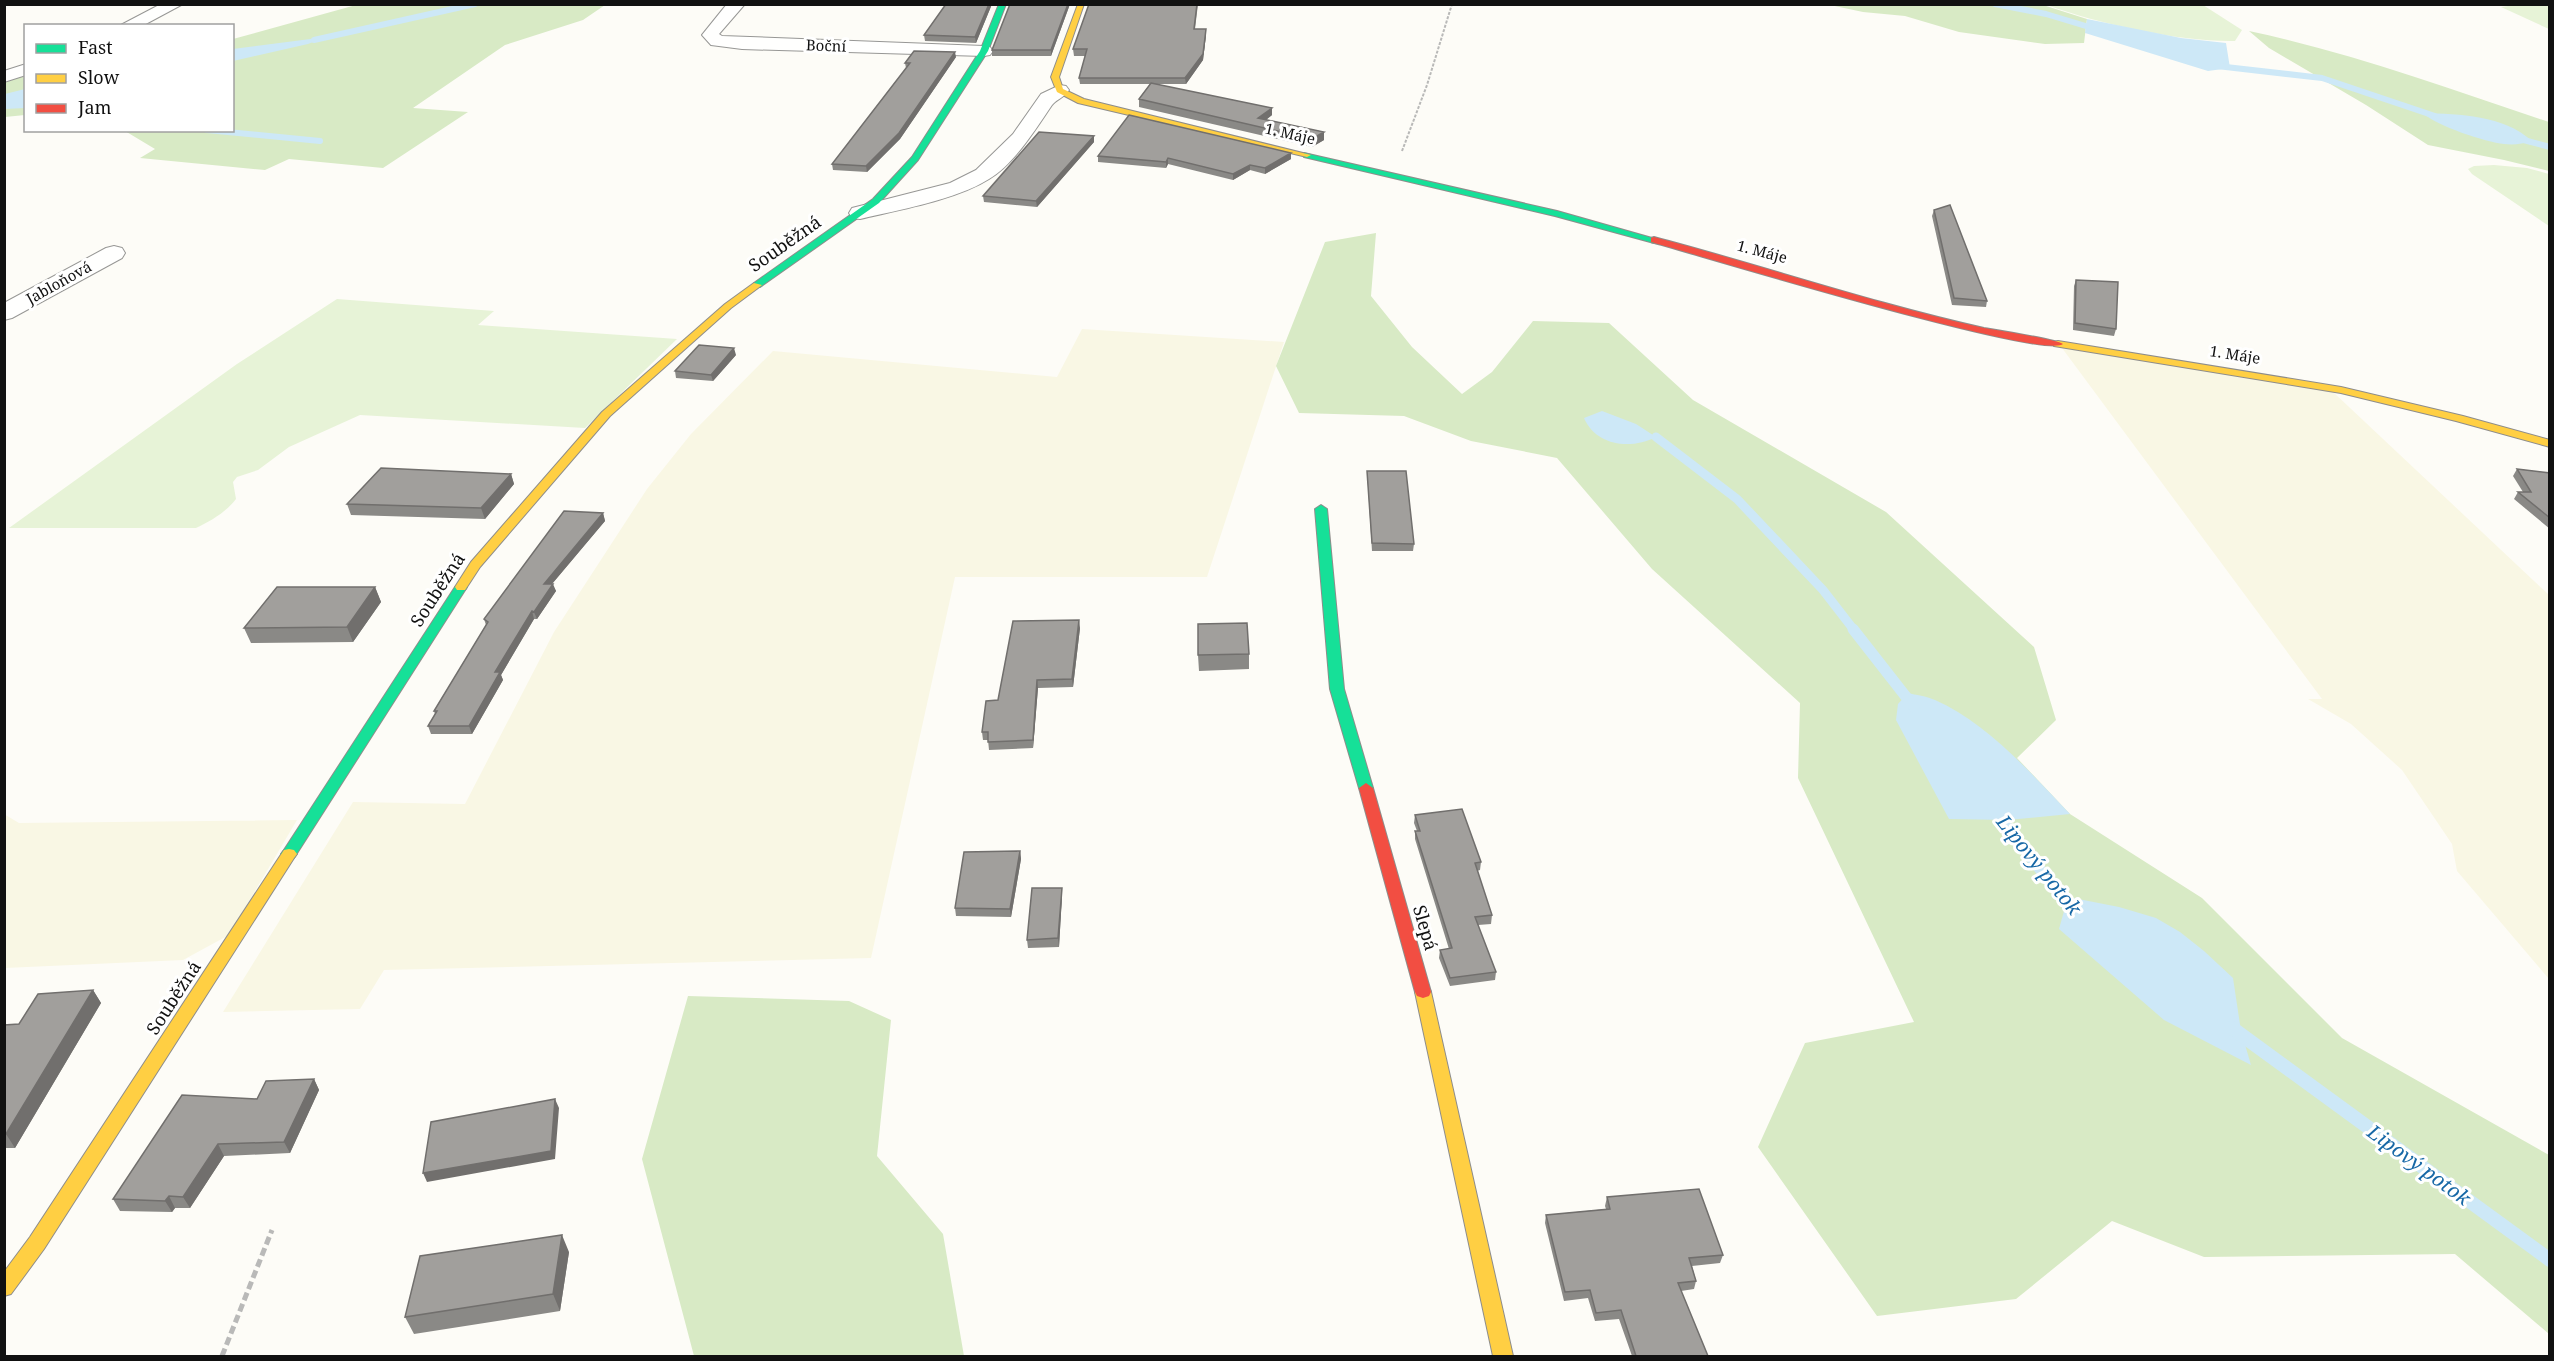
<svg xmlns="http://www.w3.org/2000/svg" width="2554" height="1361" viewBox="0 0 2554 1361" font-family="'Noto Serif',serif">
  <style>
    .farmland { fill: #f9f7e4 }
    .green { fill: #e7f3d7 }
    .forest { fill: #d8eac5 }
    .water { fill: #cde8f7 }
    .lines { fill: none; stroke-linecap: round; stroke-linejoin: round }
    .stream-far3 { stroke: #cde8f7; stroke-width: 6 }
    .stream-far2 { stroke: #cde8f7; stroke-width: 9 }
    .stream-far1 { stroke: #cde8f7; stroke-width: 11 }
    .stream { stroke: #cde8f7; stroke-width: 14 }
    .street-casing { stroke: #979795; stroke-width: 2 }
    .fast-casing { stroke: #8e8d8b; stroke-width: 2 }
    .slow-casing { stroke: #8e8d8b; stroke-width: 2 }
    .jam-casing { stroke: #8e8d8b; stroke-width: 2 }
    .path-far1 { stroke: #b9b9b8; stroke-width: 2; stroke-dasharray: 3 1.5; stroke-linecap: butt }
    .path { stroke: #b9b9b8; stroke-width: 5; stroke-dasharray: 8 4; stroke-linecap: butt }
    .street { fill: #fffffe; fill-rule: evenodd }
    .fast { fill: #16e098; fill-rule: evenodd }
    .slow { fill: #ffcf43; fill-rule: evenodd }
    .jam { fill: #f24e42; fill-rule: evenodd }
    .wall { fill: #8a8986 }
    .shaded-wall { fill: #716f6d }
    .building { fill: #a19f9c; stroke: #716f6d; stroke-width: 1.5 }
    .labels { text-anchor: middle; stroke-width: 6; stroke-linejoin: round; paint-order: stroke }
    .far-street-label { font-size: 15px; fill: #111; stroke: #fff }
    .street-label { font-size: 18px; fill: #111; stroke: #fff }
    .water-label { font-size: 20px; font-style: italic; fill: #1768a6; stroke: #fff }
  </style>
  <rect width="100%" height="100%" fill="#fdfcf7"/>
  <path class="farmland" d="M1082 329 1284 342 1207 577H955L871 958 384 970 360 1009 223 1012 353 802 465 804 554 632 647 489 691 434 773 351 1057 377Z
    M2062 348 2332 391 2549 595V979L2457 871 2452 844 2402 770 2351 724 2308 699H2322Z
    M4 814 19 823 297 820 229 935 183 960 5 968Z"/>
  <path class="green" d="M2522 4 2549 5V29L2501 7Z
    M2047 5H2203L2242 30 2235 41C2180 42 2099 24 2047 5Z
    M2494 165 2527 168 2549 174V226L2472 174 2468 169 2474 166Z
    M337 299 494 311 478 325 677 339 585 428 360 415 289 447 258 470 237 477 233 482 236 499C226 512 211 521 196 528H9L237 364Z"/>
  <path class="forest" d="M356 5H605L583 20 505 45 413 108 468 112 383 168 289 159 265 170 140 158 155 149 125 131 232 130 233 39Z
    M1830 5H2043L2087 19 2084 43 2045 44 1959 32 1905 16 1863 12Z
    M2249 31C2352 53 2450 89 2549 122V171L2504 160 2428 145 2366 105 2269 48Z
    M25 75V115L5 117 4 83Z
    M1376 233 1371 296 1412 347 1462 394 1492 372 1533 321 1609 323 1693 400 1886 512 2034 647 2056 720 2017 758 2070 814 2202 898 2342 1038 2549 1155V1334L2455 1254 2204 1257 2112 1221 2016 1299 1877 1316 1758 1147 1805 1043 1914 1022 1798 778 1800 703 1652 569 1557 458 1471 441 1404 416 1299 413 1276 366 1325 242Z
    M688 996 849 1001 891 1020 877 1156 943 1234 964 1356H694L642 1159Z"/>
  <path class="water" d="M2087 19 2181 38 2226 43 2230 68 2208 71 2085 33Z
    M326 37 308 44 233 61V49Z
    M25 89V108L5 109V94Z
    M2423 113C2460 114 2503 115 2532 141 2522 144 2514 145 2504 144 2486 142 2436 126 2423 113Z
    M1602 411 1636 424 1656 437C1631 450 1596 446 1584 418Z
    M1908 693C1916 695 1926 696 1935 700 1986 722 2032 774 2070 814L2008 820 1949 819 1896 720 1898 704Z
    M2068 897 2119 907 2156 918 2180 932 2204 951 2233 978 2241 1031 2251 1065 2164 1020 2059 929Z"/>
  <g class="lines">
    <path class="stream-far3" d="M1995 4 2046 14 2099 30
      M314 40 475 4
      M2217 66 2322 78 2435 116
      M207 130 320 141
      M2516 138 2550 147"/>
    <path class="stream-far2" d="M1656 437 1737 499 1823 590 1854 630"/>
    <path class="stream-far1" d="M1853 629 1914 707
      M1993 809 2074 913"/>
    <path class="stream" d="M2232 1028 2550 1260"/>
    <defs>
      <path id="street" d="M161 4H183L142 26H119Z
        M727 4H745L719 34 722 36 984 46 990 47 993 51 990 55 984 56 742 49 711 45 702 35Z
        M26 64V75L4 82V71Z
        M1060 85 1066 86 1069 90C1065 97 1057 99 1052 105 1035 130 1015 163 989 179 956 200 898 210 860 219L852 218 849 213 852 208 950 183 976 170 1013 134 1041 94Z
        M114 246 122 248 125 253 122 258 12 318 4 320V303L106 248Z"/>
      <path id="fast" d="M999 4H1006L988 51 918 160 879 203 760 287H754V283L873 199 912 157 980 51Z
        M1304 153 1557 211 1659 240 1654 243 1555 216 1304 157Z
        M1321 505 1327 509 1344 689 1373 788 1366 793 1359 788 1330 689 1315 509Z
        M461 583 467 587 294 858H284L281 854 284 850 455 587Z"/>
      <path id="slow" d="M1078 4H1084L1059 77 1063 89 1084 99 1311 155 1307 157 1078 103 1057 92 1051 77Z
        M754 283 762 285 731 308 610 416 480 567 465 590H457L455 587 471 562 602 412 725 304Z
        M2058 341 2341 387 2463 416 2550 440V447L2456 421 2341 393 2054 346V342Z
        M289 849 294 850 297 854 294 858 44 1249 11 1294 4 1296V1272L30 1237 284 850Z
        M1423 986 1429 988 1431 992 1513 1356H1493L1415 992 1417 988Z"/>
      <path id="jam" d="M1654 237C1764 266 1872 303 1984 328 1996 330 2058 340 2063 344 2043 360 1699 255 1651 242V238Z
        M1366 783 1373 788 1431 992 1429 996 1423 998 1417 996 1415 992 1359 788Z"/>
    </defs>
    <use href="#street" class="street-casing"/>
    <use href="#fast" class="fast-casing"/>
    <use href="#slow" class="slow-casing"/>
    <use href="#jam" class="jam-casing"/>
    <path class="path-far1" d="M1402 151 1427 85 1452 4"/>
    <path class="path" d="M222 1356 272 1230"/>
    <use href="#street" class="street"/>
    <use href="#fast" class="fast"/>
    <use href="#slow" class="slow"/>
    <use href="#jam" class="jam"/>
  </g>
  <path class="wall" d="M946 4H992L976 43 925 41 924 35Z
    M1010 4H1070L1051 56H992V50Z
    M1089 4H1198L1195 29H1206V35L1203 60 1186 84H1156L1272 115 1266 120 1324 132V140L1312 147 1139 107V99L1150 84H1080L1079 78 1085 56H1074L1073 49Z
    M956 57 900 139 867 172 833 170 832 164 906 68 905 63Z
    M1094 136V142L1037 207 984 202 983 196Z
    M1098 156 1291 159 1265 174 1250 170 1233 180 1168 164 1166 168 1098 162Z
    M1934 210 1987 301 1986 307 1952 305 1932 216Z
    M2076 280 2116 329 2114 336 2073 330 2074 286Z
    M736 355 713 381 676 378 675 371Z
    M2517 469 2550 473V529L2514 499 2518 492H2523L2513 476Z
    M1367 471 1414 544 1413 551H1372Z
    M511 474 514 484 485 519 351 515 347 504Z
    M603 513 605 521 552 584 556 591 537 619H534L501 675 503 680 472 734H431L428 726 435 714 434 711 486 625 484 619Z
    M375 587 381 602 353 642 251 643 244 628Z
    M1080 628 1073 687 1038 688 1033 748 989 750 988 740H983L982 732 998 700Z
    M1249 654V669L1199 671 1198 655Z
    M1415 815 1481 862 1480 870 1477 871 1492 915 1491 924 1478 925 1496 972 1495 980 1450 986 1439 958 1440 950 1449 949 1415 839V831H1417L1414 823Z
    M1020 851 1021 859 1011 917 956 916 955 908Z
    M1062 888V896L1059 947 1028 948 1027 940Z
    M93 990 101 1003 15 1148H4V1025L19 1024Z
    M314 1079 319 1090 290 1153 224 1156 190 1208H175L172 1212 120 1211 113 1199 257 1099Z
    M1607 1197 1723 1255 1720 1263 1692 1266 1696 1281 1694 1289 1681 1291 1708 1356H1632L1619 1319 1595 1321 1588 1298 1564 1301 1545 1223 1546 1215 1606 1209 1605 1206Z
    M569 1252 560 1311 414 1334 405 1317Z"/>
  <path class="shaded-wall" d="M989 4H992L976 43 975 37Z
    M1068 4H1070L1051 56V50Z
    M1206 29V35L1203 60 1186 84 1185 78Z
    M955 52 956 57 900 139 867 172 866 166Z
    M1272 108V115L1258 126V118Z
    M1324 132V140L1312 147V139Z
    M1094 136V142L1037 207 1036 201Z
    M1291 153V159L1265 174V168Z
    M1168 158V164L1166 168V162Z
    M1250 165V170L1233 180V174Z
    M734 348 736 355 713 381 711 375Z
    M511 474 514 484 485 519 481 508Z
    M603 513 605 521 546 591 544 584Z
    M553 584 556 591 537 619 534 612Z
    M375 587 381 602 353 642 347 627Z
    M532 611 534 619 501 675 503 680 472 734 469 726 495 672Z
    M1079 620 1080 628 1073 687 1072 679Z
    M1037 680 1038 688 1033 748V740Z
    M1020 851 1021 859 1011 917 1010 909Z
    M1062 888V896L1059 947 1058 938Z
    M93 990 101 1003 15 1148 6 1134Z
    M314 1079 319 1090 290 1153 284 1142Z
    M555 1099 559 1108 555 1159 427 1182 423 1173Z
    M218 1144 224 1156 190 1208 183 1197Z
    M169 1196 175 1208 172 1212 165 1201Z
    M562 1235 569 1252 560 1311 553 1294Z"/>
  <path class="building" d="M946 4H989L975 37 924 35Z
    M1010 4H1068L1051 50H992Z
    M1089 4H1197L1194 29H1206L1203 54 1185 78H1079L1087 49H1073Z
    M914 51 955 52 899 133 866 166 832 164 910 63H905Z
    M1151 83 1272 108 1258 118 1324 132 1312 139 1139 99Z
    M1129 115 1291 153 1265 168 1250 165 1233 174 1168 158 1166 162 1098 156Z
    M1039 132 1094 136 1036 201 983 196Z
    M1950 205 1987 301 1954 298 1934 210Z
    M2076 280 2118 282 2116 329 2075 323Z
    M699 345 734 348 711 375 675 371Z
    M381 468 511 474 481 508 347 504Z
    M2517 469 2550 473V518L2518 492H2531Z
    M1367 471H1406L1414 544 1372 543Z
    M564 511 603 513 544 584H553L534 612 532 611 495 672H500L469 726H428L437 711H434L488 622 484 619Z
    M277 587H375L347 627 244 628Z
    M1079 620 1072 679 1037 680 1033 740 988 742V732H982L986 701 998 700 1013 621Z
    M1247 623 1249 654 1198 655V624Z
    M1462 809 1481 862 1475 863 1492 915 1475 917 1496 972 1450 978 1440 950 1452 948 1415 831H1420L1415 815Z
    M1020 851 1010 909 955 908 964 852Z
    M1032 888H1062L1058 938 1027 940Z
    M93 990 6 1134H4V1025L19 1024 38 994Z
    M314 1079 284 1142 218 1144 183 1197 169 1196 165 1201 113 1199 182 1095 257 1099 266 1081Z
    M555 1099 551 1151 423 1173 431 1122Z
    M1699 1189 1723 1255 1689 1258 1696 1281 1678 1283 1708 1356H1636L1621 1310 1596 1313 1590 1290 1565 1292 1546 1215 1610 1209 1607 1197Z
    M562 1235 553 1294 405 1317 420 1256Z"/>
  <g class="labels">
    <g class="far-street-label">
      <text transform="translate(826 46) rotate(2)" y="5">Boční</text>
      <text transform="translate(1290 134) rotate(13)" y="5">1. Máje</text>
      <text transform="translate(1762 252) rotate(15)" y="5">1. Máje</text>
      <text transform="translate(59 283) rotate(-29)" y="5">Jabloňová</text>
      <text transform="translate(2235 355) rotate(9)" y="5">1. Máje</text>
    </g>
    <g class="street-label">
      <text transform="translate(785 244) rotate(-35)" y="6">Souběžná</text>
      <text transform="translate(438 590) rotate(-57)" y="6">Souběžná</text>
      <text transform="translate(1425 928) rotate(74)" y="6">Slepá</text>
      <text transform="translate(174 998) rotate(-57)" y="6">Souběžná</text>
    </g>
    <g class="water-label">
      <text transform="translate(2039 865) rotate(51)" y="7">Lipový potok</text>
      <text transform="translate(2419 1165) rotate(36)" y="7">Lipový potok</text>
    </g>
  </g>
  <rect width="2554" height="1361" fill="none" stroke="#111111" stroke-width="12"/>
  <rect x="24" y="24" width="210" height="108" fill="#ffffff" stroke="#a0a0a0" stroke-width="1.5"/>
  <rect x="36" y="44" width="30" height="9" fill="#16e098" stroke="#a0a0a0" stroke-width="1.5"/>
  <text x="78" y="54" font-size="18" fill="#111111">Fast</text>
  <rect x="36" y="74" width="30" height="9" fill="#ffcf43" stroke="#a0a0a0" stroke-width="1.5"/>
  <text x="78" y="84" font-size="18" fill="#111111">Slow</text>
  <rect x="36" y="104" width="30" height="9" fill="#f24e42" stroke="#a0a0a0" stroke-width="1.5"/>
  <text x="78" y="114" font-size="18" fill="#111111">Jam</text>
</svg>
